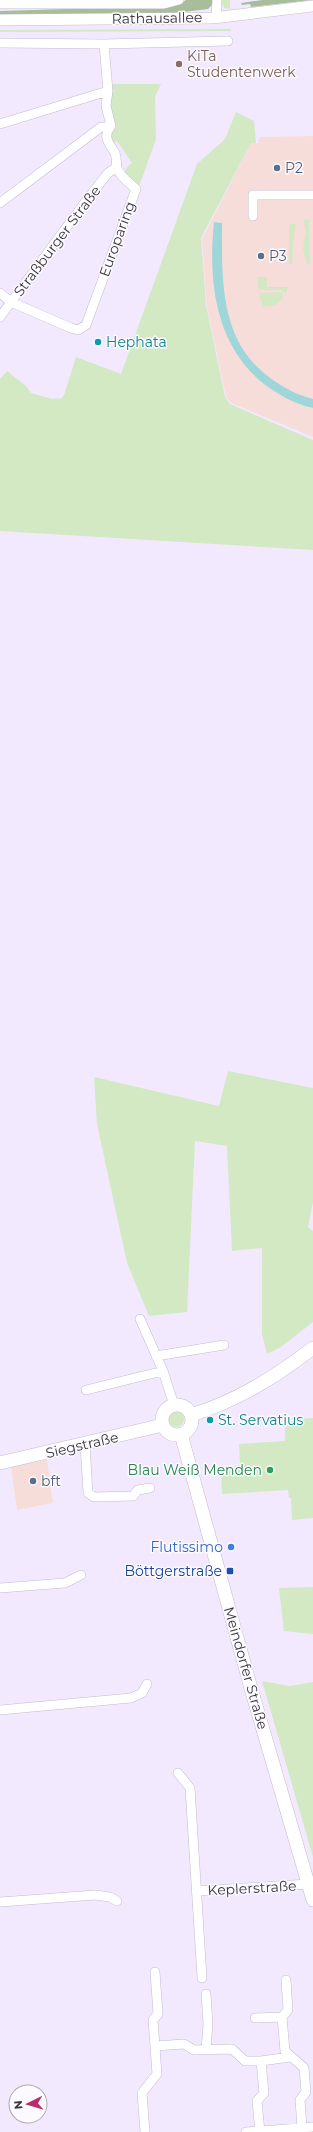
<svg xmlns="http://www.w3.org/2000/svg" width="313" height="2132" viewBox="0 0 313 2132" font-family="Montserrat,sans-serif">
  <style>
    .commercial { fill: #f7ddd9 }
    .green { fill: #d2e9c4 }
    .forest { fill: #a8be9a }
    .water { fill: #9fd6da }
    .lines { fill: none; stroke-linecap: round; stroke-linejoin: round }
    .minor-casing { stroke: #c3bbce; stroke-width: 10 }
    .tertiary-casing { stroke: #c3bbce; stroke-width: 12 }
    .secondary-casing { stroke: #c3bbce; stroke-width: 14 }
    .minor { stroke: #fff; stroke-width: 9 }
    .tertiary { stroke: #fff; stroke-width: 11 }
    .secondary { stroke: #fff; stroke-width: 13 }
    .education-dot { fill: #8d6e63; stroke: #fcfafe; stroke-width: 1.5 }
    .service-dot { fill: #5c6f8a; stroke: #fcfafe; stroke-width: 1.5 }
    .culture-dot { fill: #0f9aa8; stroke: #fcfafe; stroke-width: 1.5 }
    .leisure-dot { fill: #2e9e5b; stroke: #fcfafe; stroke-width: 1.5 }
    .shop-dot { fill: #3f7fe0; stroke: #fcfafe; stroke-width: 1.5 }
    .transit-dot { fill: #1a4fb4; stroke: #fcfafe; stroke-width: 1.5 }
    .labels { text-anchor: middle; stroke-width: 3; stroke-linejoin: round; paint-order: stroke }
    .street-label { font-size: 14px; fill: #3a373f; stroke: #fcfafe }
    .education-label { font-size: 14px; fill: #785e54; stroke: #fcfafe; text-anchor: start }
    .service-label { font-size: 14px; fill: #4e5e75; stroke: #fcfafe; text-anchor: start }
    .culture-label { font-size: 14px; fill: #0d838f; stroke: #fcfafe; text-anchor: start }
    .leisure-label { font-size: 14px; fill: #27864d; stroke: #fcfafe; text-anchor: end }
    .shop-label { font-size: 14px; fill: #366cbe; stroke: #fcfafe; text-anchor: end }
    .transit-label { font-size: 14px; fill: #164399; stroke: #fcfafe; text-anchor: end }
  </style>
  <rect width="100%" height="100%" fill="#f2e9fe"/>
  <path class="commercial" d="M313 136V437L231 403 226 397 207 307 202 239 251 143H258L260 137Z
    M47 1460 53 1503 17 1510 11 1466Z"/>
  <path class="green" d="M221 0H230V9L224 8Z
    M231 29V31L0 32V30Z
    M113 84H161L155 97 156 139 140 184 137 186 124 173 127 167 132 163 117 141 112 144 110 138 113 131 109 102Z
    M236 112 254 121 256 143H251L201 238 206 305 225 397 230 404 313 440V550L0 531V379L7 371 26 386 31 393 52 399 62 398 64 395 76 357 121 374 197 164 225 139Z
    M309 219 310 264H307L303 249 306 231 303 220Z
    M296 223C293 237 293 250 292 264H289V225Z
    M257 277H267V287H288L285 297V293L281 290H259Z
    M282 292 283 297C278 305 274 306 266 306L263 308 259 293Z
    M228 1071 313 1088V1202L308 1227 313 1231V1322L281 1347 267 1354 262 1334V1248L232 1251 227 1146 195 1141 187 1312 149 1316 127 1263 97 1124 94 1077 219 1106Z
    M168 1419a8 8 0 1 1 16 0a8 8 0 1 1-16 0Z
    M313 1418V1518L292 1520 291 1498H289L288 1490 222 1494 221 1470 240 1465 239 1444 285 1441V1428L294 1419Z
    M313 1587V1634L284 1631 279 1588Z
    M262 1681 290 1686 313 1682V1857Z"/>
  <path class="forest" d="M186 0H212V5L208 9 168 14 0 16V11L163 6 180 4Z
    M262 0H311L251 7 250 4 242 5 241 3Z"/>
  <path class="water" d="M214 222 222 223C222 279 219 340 269 377 282 387 297 395 313 399V408C294 404 279 395 264 384 215 345 208 281 214 222Z"/>
  <g class="lines">
    <defs>
      <path id="minor" d="M0 4H164L179 0
        M216 17 217 0
        M0 43 104 44 228 41
        M0 124 108 91
        M0 203 101 127 111 126
        M253 216V195H313
        M0 293 11 302 71 328 78 330 86 325 136 189C130 183 120 177 117 168 116 163 117 158 115 153 109 143 102 137 111 126L106 106 108 91 104 44
        M0 317 86 201 108 173 117 167
        M140 1319 163 1371 174 1405
        M156 1356 224 1345
        M86 1390 163 1371
        M85 1444 88 1493 94 1497 133 1496 138 1490 150 1488
        M0 1588 65 1583 81 1575
        M0 1710 131 1698 142 1693 147 1684
        M178 1773 190 1788 202 1978
        M197 1891 308 1884
        M0 1902 95 1895 110 1897 117 1901
        M206 1994 208 2024 206 2050
        M282 2017 288 2010 286 1980
        M255 2018 282 2017 285 2051 304 2068 306 2092 300 2100 302 2128
        M155 2046 184 2044 194 2050 232 2049 245 2061H261L264 2093 257 2101 260 2132
        M261 2061 290 2057
        M145 2132 142 2093 157 2074 153 2020 158 2014 155 1972
        M246 2132 313 2127"/>
      <path id="tertiary" d="M0 20 213 18 313 6"/>
      <path id="secondary" d="M162 1420a15 15 0 1 1 30 0a15 15 0 1 1-30 0Z
        M191 1415C237 1401 275 1377 313 1348
        M181 1434 252 1692 313 1900
        M0 1463 163 1425"/>
    </defs>
    <use href="#minor" class="minor-casing"/>
    <use href="#tertiary" class="tertiary-casing"/>
    <use href="#secondary" class="secondary-casing"/>
    <use href="#minor" class="minor"/>
    <use href="#tertiary" class="tertiary"/>
    <use href="#secondary" class="secondary"/>
  </g>
  <circle class="education-dot" cx="179" cy="64" r="4"/>
  <g class="service-dot">
    <circle cx="277" cy="168" r="4"/>
    <circle cx="261" cy="256" r="4"/>
    <circle cx="33" cy="1481" r="4"/>
  </g>
  <g class="culture-dot">
    <circle cx="98" cy="342" r="4"/>
    <circle cx="210" cy="1420" r="4"/>
  </g>
  <circle class="leisure-dot" cx="270" cy="1470" r="4"/>
  <circle class="shop-dot" cx="231" cy="1547" r="4"/>
  <rect class="transit-dot" x="226" y="1567" width="8" height="8" rx="2"/>
  <g class="labels">
    <g class="street-label">
      <text transform="translate(157 18) rotate(-1)" y="5">Rathausallee</text>
      <text transform="translate(117 239) rotate(-70)" y="5">Europaring</text>
      <text transform="translate(57 241) rotate(-53)" y="5">Straßburger Straße</text>
      <text transform="translate(82 1445) rotate(-13)" y="5">Siegstraße</text>
      <text transform="translate(246 1668) rotate(74)" y="5">Meindorfer Straße</text>
      <text transform="translate(252 1888) rotate(-3)" y="5">Keplerstraße</text>
    </g>
    <g class="education-label">
      <text x="187" y="61">KiTa<tspan x="187" dy="16">Studentenwerk</tspan></text>
    </g>
    <g class="service-label">
      <text x="285" y="173">P2</text>
      <text x="269" y="261">P3</text>
      <text x="41" y="1486">bft</text>
    </g>
    <g class="culture-label">
      <text x="106" y="347">Hephata</text>
      <text x="218" y="1425">St. Servatius</text>
    </g>
    <g class="leisure-label">
      <text x="262" y="1475">Blau Weiß Menden</text>
    </g>
    <g class="shop-label">
      <text x="223" y="1552">Flutissimo</text>
    </g>
    <g class="transit-label">
      <text x="222" y="1576">Böttgerstraße</text>
    </g>
  </g>
  <g transform="translate(28 2104) rotate(265)"><circle r="19" fill="#fcfafe" stroke="#aeacb2"/>
  <path d="M0-3L7 15L0 10L-7 15Z" fill="#b92e6a"/>
  <text y="-6" font-size="11" font-weight="bold" text-anchor="middle" fill="#3a373f">N</text>
  </g>
</svg>
